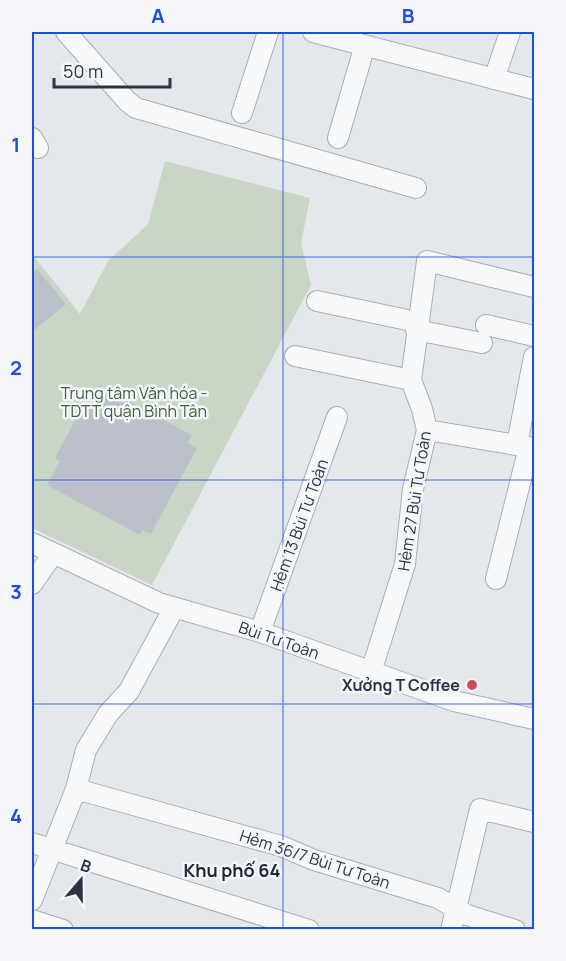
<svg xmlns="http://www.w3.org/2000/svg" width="566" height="961" viewBox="0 0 566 961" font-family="Manrope,sans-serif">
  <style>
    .park { fill: #c9d6c5 }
    .building { fill: #bbc0ca }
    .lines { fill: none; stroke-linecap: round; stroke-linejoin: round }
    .minor-casing { stroke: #a9aeb7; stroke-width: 22 }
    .minor { stroke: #f7f8fa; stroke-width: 20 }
    .grid { fill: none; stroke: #1d4ed8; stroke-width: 1.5; stroke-opacity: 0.55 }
    .poi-dot { fill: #d1495b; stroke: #f4f6f9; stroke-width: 2 }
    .labels { text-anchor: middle; stroke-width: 5; stroke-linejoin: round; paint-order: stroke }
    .park-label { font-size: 16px; fill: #3f6138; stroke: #f4f6f9 }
    .street-label { font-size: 16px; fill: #2b3445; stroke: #f4f6f9 }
    .poi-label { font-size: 16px; font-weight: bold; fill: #2b3445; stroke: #f4f6f9; text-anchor: end }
    .neighbourhood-label { font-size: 18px; font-weight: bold; fill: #1d2536; stroke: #f4f6f9 }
    .neatline { fill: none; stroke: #1d4ed8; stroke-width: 2 }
    .grid-label { font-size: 20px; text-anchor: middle; font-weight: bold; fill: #1d4ed8 }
  </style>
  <rect width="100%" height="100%" fill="#e4e7ec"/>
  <path class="park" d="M165 161 310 198 301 243 311 285 152 585 32 528V254L80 314 108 261 148 224Z"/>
  <path class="building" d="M37 269 66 304 32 332V274Z
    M100 386 192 435 188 443 197 448 151 534 142 530 140 535 47 485 60 461 55 458 82 407 87 410Z"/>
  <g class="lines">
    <defs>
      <path id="minor" d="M66 32 127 101 136 108 416 188
        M313 32 534 89
        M494 79 510 32
        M242 113 268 32
        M32 138 38 148
        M338 138 365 45
        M317 301 417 322
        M486 325 534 336
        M416 330 482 343
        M295 356 411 380
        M427 430 534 448
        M517 444 534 357
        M32 543 159 603 260 632 454 701 534 719
        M496 579 529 447
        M32 584 53 554
        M260 632 337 417
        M371 672 405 564 413 489 427 430 422 409 411 380 427 261 534 287
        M76 789 281 846 314 860 438 898 467 915 515 930
        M32 843 309 930
        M32 900 76 789 86 750 108 714 129 691 174 608
        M32 920 63 930
        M451 930 480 809 534 822"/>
    </defs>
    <use href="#minor" class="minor-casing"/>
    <use href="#minor" class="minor"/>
  </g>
  <path class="grid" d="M283 32V930M32 257H534M32 480H534M32 704H534"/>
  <circle class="poi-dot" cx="472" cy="685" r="6"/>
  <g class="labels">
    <g class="park-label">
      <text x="134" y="399">Trung tâm Văn hóa -<tspan x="134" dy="18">TDTT quận Bình Tân</tspan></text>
    </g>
    <g class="street-label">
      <text transform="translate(414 501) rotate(-81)" y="6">Hẻm 27 Bùi Tư Toàn</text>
      <text transform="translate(299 525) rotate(-70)" y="6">Hẻm 13 Bùi Tư Toàn</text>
      <text transform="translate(279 640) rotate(19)" y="6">Bùi Tư Toàn</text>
      <text transform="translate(315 859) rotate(18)" y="6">Hẻm 36/7 Bùi Tư Toàn</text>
    </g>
    <g class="poi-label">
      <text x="460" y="691">Xưởng T Coffee</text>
    </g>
    <g class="neighbourhood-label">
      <text x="232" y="877">Khu phố 64</text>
    </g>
  </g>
  <rect width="566" height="961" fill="none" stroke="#f4f6f9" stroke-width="66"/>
  <g transform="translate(81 880) rotate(20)" stroke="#f4f6f9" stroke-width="4.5" paint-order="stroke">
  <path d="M0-4.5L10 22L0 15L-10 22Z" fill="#2b3445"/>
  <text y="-9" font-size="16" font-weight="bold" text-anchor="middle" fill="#2b3445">B</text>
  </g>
  <path d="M54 78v9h116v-9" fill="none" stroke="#2b3445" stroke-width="3"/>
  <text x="63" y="78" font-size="18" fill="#2b3445" stroke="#f4f6f9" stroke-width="4.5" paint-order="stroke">50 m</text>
  <rect x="33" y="33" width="500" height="895" class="neatline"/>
  <g class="grid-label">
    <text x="158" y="23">A</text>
    <text x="408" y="23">B</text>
    <text x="16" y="152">1</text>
    <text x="16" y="375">2</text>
    <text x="16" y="599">3</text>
    <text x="16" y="823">4</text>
  </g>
</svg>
